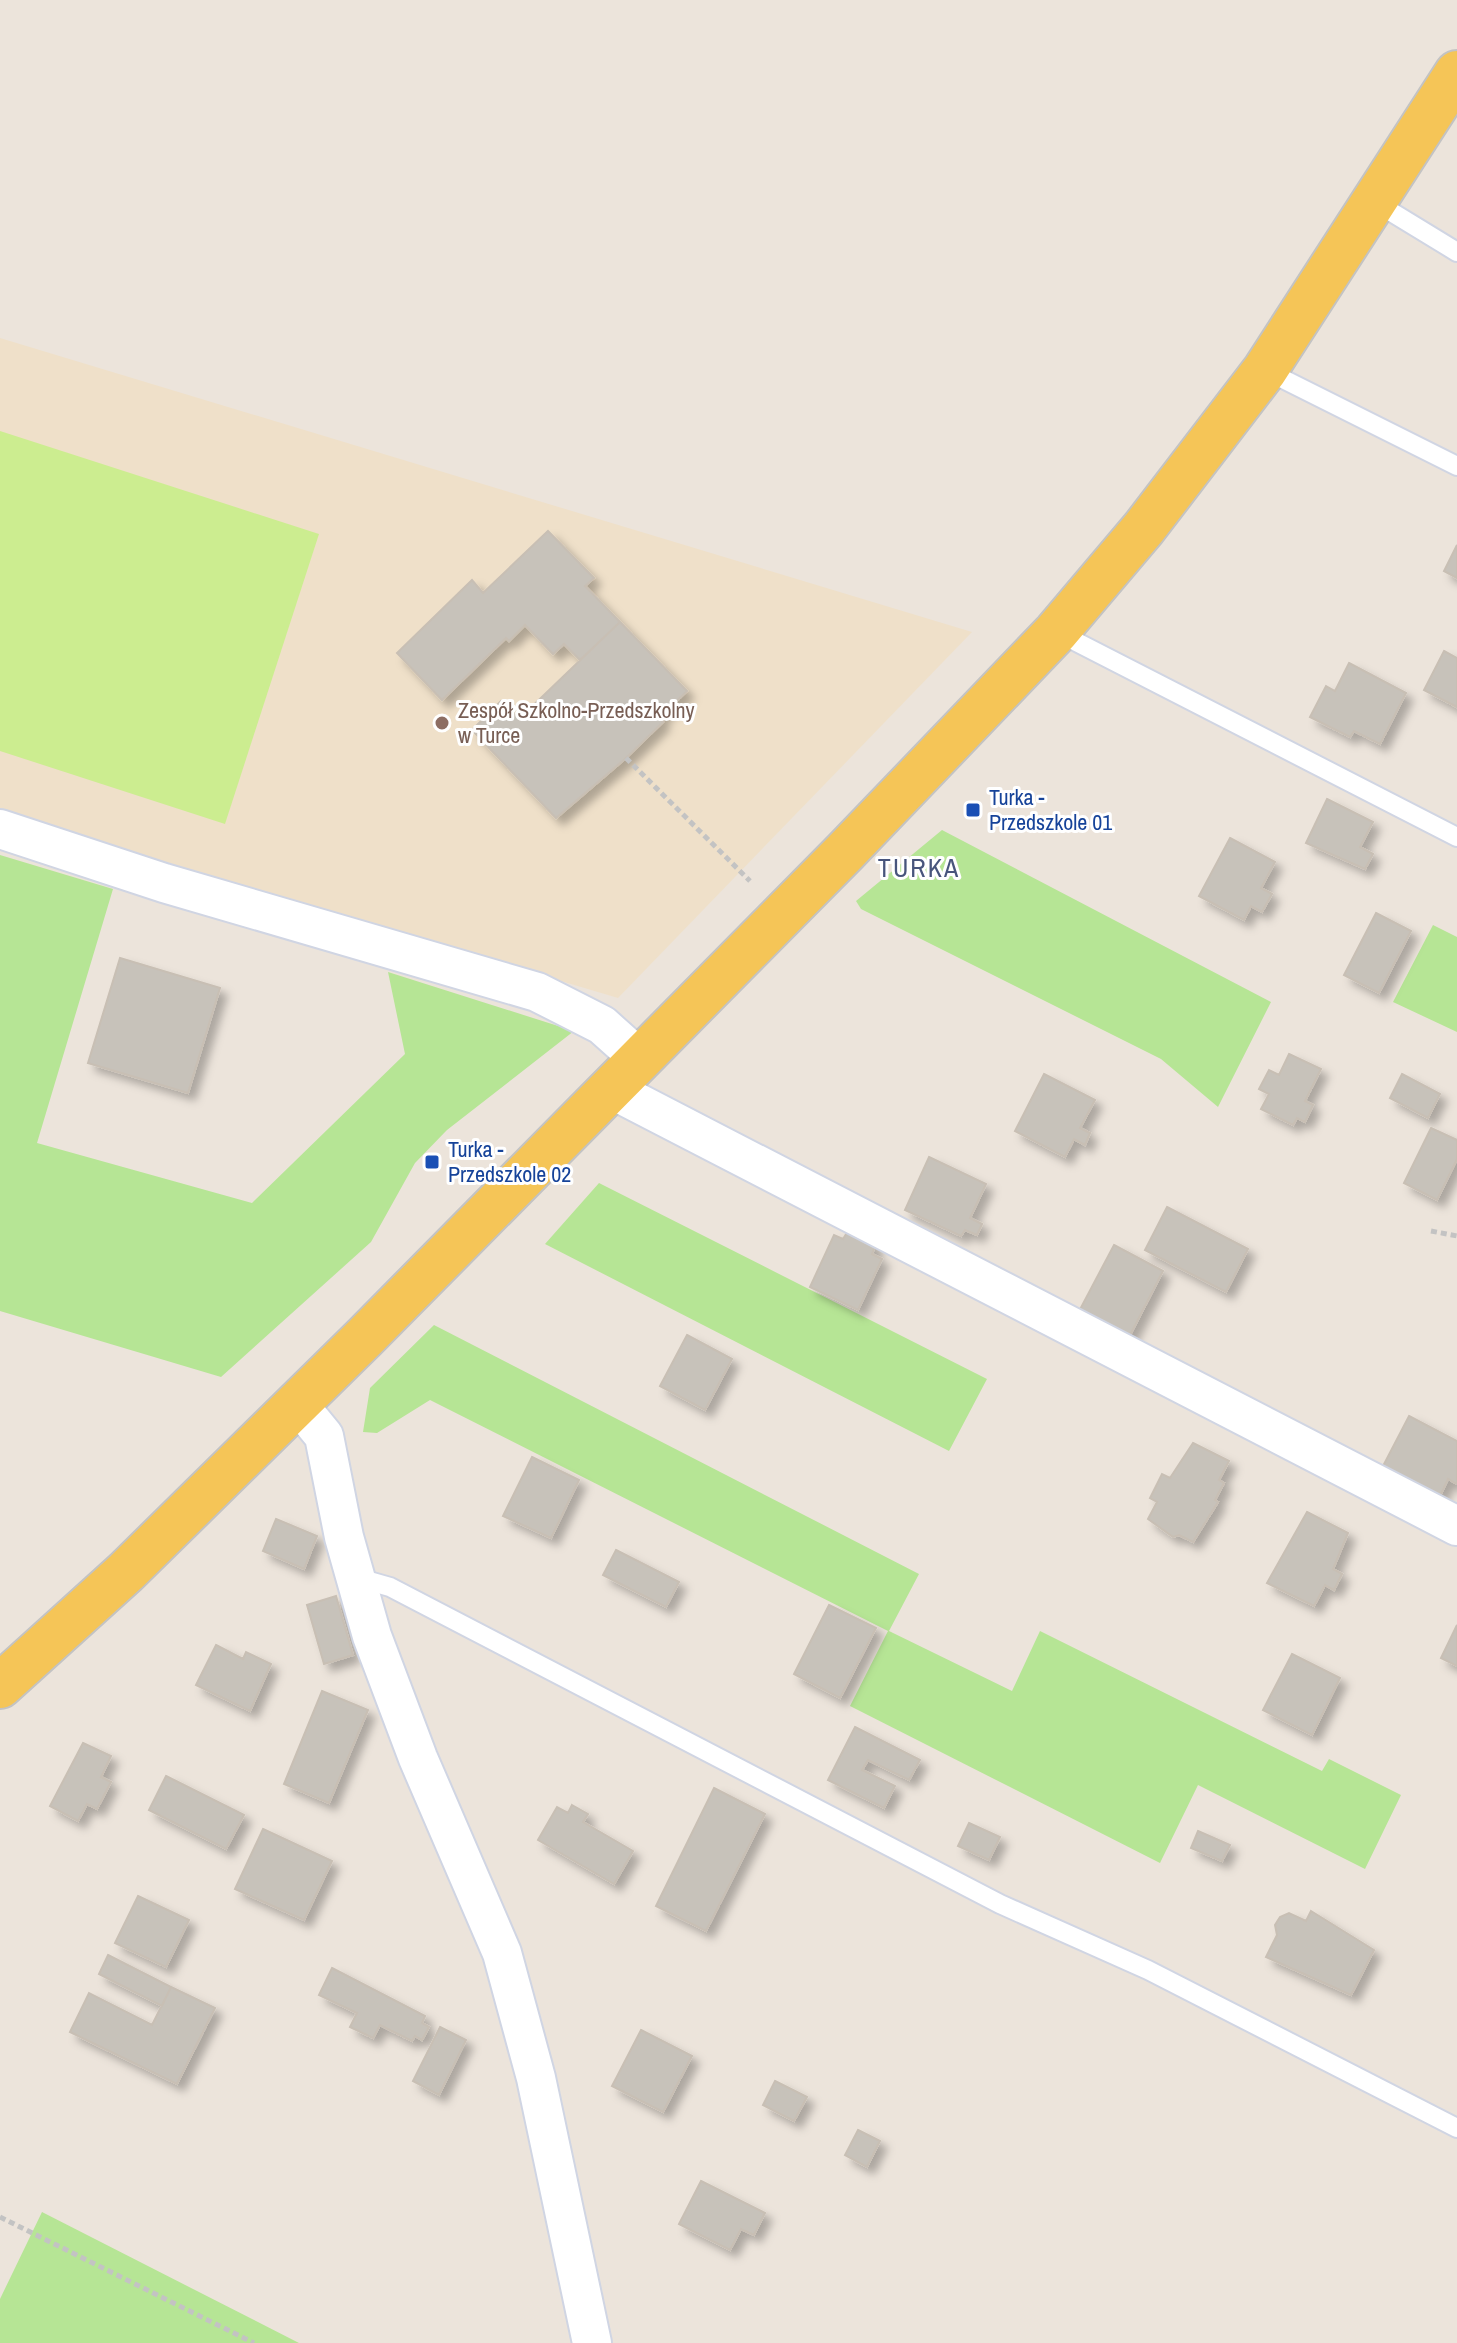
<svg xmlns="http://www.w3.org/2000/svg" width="1457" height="2343" viewBox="0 0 1457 2343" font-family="'Archivo Narrow',sans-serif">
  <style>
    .education { fill: #efe0c9 }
    .green { fill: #b6e595 }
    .pitch { fill: #cced90 }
    .building { fill: #c7c2ba; stroke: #c8bfb4; stroke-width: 2; filter: url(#shadow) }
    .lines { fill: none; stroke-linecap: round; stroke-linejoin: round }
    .lane-casing { stroke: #d0d5e3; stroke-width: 22 }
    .street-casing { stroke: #d0d5e3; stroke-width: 42 }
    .primary-casing { stroke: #c3c3c3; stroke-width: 48 }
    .path { stroke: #c3c3c3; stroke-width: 5; stroke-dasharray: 6 4; stroke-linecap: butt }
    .lane { stroke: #fff; stroke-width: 18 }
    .street { stroke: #fff; stroke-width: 38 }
    .primary { stroke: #f5c557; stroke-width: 44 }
    .education-dot { fill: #8d6e63; stroke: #fff; stroke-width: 3 }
    .transit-dot { fill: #1a4fb4; stroke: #fff; stroke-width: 3 }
    .labels { text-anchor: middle; stroke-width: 6; stroke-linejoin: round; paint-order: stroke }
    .education-label { font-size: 22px; fill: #785e54; stroke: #fff; text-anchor: start }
    .transit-label { font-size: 22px; fill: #164399; stroke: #fff; text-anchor: start }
    .quarter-label { font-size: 26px; letter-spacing: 2px; fill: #48557c; stroke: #fff }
  </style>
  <defs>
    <filter id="shadow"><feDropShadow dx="7" dy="7" stdDeviation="4" flood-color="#0004"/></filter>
  </defs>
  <rect width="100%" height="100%" fill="#ece4db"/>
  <path class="education" d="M0 338 972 632 618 998 0 814Z"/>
  <path class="green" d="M942 830 1271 1002 1218 1107 1161 1059 861 909 856 901Z
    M0 855 113 889 37 1143 252 1203 405 1054 388 972 574 1031 447 1130 415 1163 371 1242 221 1377 0 1311Z
    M1433 925 1457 937V1032L1393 1002Z
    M599 1183 987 1379 949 1451 545 1244Z
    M434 1325 919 1574 889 1631 1012 1691 1040 1631 1322 1771 1329 1759 1401 1795 1365 1869 1198 1785 1160 1863 850 1706 888 1631 430 1400 377 1433 363 1432 370 1388Z
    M42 2212 299 2343H0V2299Z"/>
  <path class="pitch" d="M0 431 319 534 225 824 0 751Z"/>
  <path class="building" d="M548 531 594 578 585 586 620 622 580 660 564 644 553 654 525 625 509 641 506 638 442 700 397 653 472 580 483 593Z
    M1457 545V578L1444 571Z
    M620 622 687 691 659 718 663 722 626 758 556 818 472 730 501 701 519 719Z
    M1444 651 1457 658V707L1424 690Z
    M1349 663 1406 693 1380 744 1354 731 1350 737 1310 717 1326 686 1335 691Z
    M1327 799 1373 822 1360 847 1373 854 1365 869 1306 843Z
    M1230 838 1275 862 1261 888 1272 894 1262 912 1251 906 1244 920 1199 896Z
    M1376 913 1411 931 1379 993 1344 975Z
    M120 958 220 988 188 1093 88 1063Z
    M1289 1054 1321 1069 1305 1101 1313 1105 1305 1122 1297 1118 1293 1125 1261 1109 1269 1094 1259 1089 1269 1070 1279 1075Z
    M1044 1074 1095 1100 1080 1128 1090 1133 1085 1145 1074 1139 1065 1157 1015 1131Z
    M1402 1074 1440 1094 1428 1118 1390 1098Z
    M1431 1128 1457 1140V1159L1437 1200 1404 1183Z
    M929 1157 986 1184 970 1218 982 1224 977 1235 965 1230 961 1236 905 1210Z
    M1167 1207 1248 1249 1226 1292 1145 1250Z
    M848 1231 876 1244 872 1254 882 1259 858 1310 810 1287 834 1235 843 1239Z
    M1114 1245 1163 1271 1126 1343 1076 1317Z
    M687 1335 732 1359 705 1410 660 1386Z
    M1409 1416 1457 1441V1484L1448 1479 1440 1496 1383 1466Z
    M1193 1443 1229 1461 1219 1480 1224 1483 1215 1500 1218 1502 1193 1542 1179 1535 1173 1537 1148 1519 1157 1502 1150 1498 1162 1474 1170 1478Z
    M532 1457 579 1480 551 1538 503 1516Z
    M1307 1512 1348 1533 1333 1569 1342 1574 1334 1590 1325 1585 1314 1606 1267 1583Z
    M276 1519 317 1536 304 1569 263 1551Z
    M616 1550 679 1582 666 1607 603 1575Z
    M336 1596 353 1655 324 1664 307 1605Z
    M829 1605 876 1628 840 1698 794 1674Z
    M1457 1625V1666L1441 1658Z
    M216 1645 243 1659 246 1652 271 1664 250 1711 196 1685Z
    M1292 1654 1340 1678 1312 1735 1263 1710Z
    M322 1691 368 1710 329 1803 284 1784Z
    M855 1727 920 1760 909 1780 868 1760 862 1770 895 1786 884 1808 828 1780Z
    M83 1743 111 1756 101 1777 111 1782 97 1809 87 1804 78 1821 50 1806Z
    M166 1776 244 1815 226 1849 149 1810Z
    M714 1788 765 1814 706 1931 656 1906Z
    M572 1805 588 1814 583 1822 633 1851 614 1884 538 1840 557 1807 568 1813Z
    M969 1823 1000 1837 989 1860 958 1846Z
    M263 1829 332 1861 304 1920 235 1889Z
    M1198 1831 1230 1845 1222 1861 1191 1848Z
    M138 1896 189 1920 166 1967 115 1943Z
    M1311 1911 1374 1950 1351 1995 1266 1957 1277 1935 1275 1925 1280 1917 1289 1913 1306 1921Z
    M108 1955 171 1987 162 2006 99 1974Z
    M332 1968 425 2016 422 2023 429 2027 422 2040 415 2036 412 2041 380 2025 373 2038 350 2027 357 2013 319 1995Z
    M171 1987 215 2008 177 2084 70 2032 89 1993 152 2025Z
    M440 2027 466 2040 439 2095 413 2081Z
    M641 2030 692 2056 663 2112 612 2086Z
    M775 2081 807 2097 794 2121 763 2105Z
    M858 2130 880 2141 867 2167 845 2155Z
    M701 2181 765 2213 754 2235 741 2229 730 2250 679 2224Z"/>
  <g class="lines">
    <defs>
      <path id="lane" d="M1375 202 1457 252
        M1265 370 1457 466
        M1057 632 1457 837
        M355 1577 390 1587 1000 1904 1148 1970 1457 2128"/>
      <path id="street" d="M0 829 164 883 537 992 602 1025 640 1059
        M611 1089 1457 1526
        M297 1403 324 1436 344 1537 372 1636 418 1758 502 1953 536 2078 592 2343"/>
      <path id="primary" d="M0 1686 126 1572 365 1337 845 852 1056 632 1144 528 1265 370 1457 73"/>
    </defs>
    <use href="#lane" class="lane-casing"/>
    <use href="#street" class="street-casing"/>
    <use href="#primary" class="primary-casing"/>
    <path class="path" d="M626 758 750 881
      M1431 1231 1457 1236
      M0 2217 254 2343"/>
    <use href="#lane" class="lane"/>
    <use href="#street" class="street"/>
    <use href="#primary" class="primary"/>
  </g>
  <circle class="education-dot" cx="442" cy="723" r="8"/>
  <g class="transit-dot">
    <rect x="965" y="802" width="16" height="16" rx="4"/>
    <rect x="424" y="1154" width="16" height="16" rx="4"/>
  </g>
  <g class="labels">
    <g class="education-label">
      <text x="458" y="718">Zespół Szkolno-Przedszkolny<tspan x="458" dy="25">w Turce</tspan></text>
    </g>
    <g class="transit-label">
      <text x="989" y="805">Turka -<tspan x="989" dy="25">Przedszkole 01</tspan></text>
      <text x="448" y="1157">Turka -<tspan x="448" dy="25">Przedszkole 02</tspan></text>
    </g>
    <g class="quarter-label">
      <text x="919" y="877">TURKA</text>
    </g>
  </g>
</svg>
